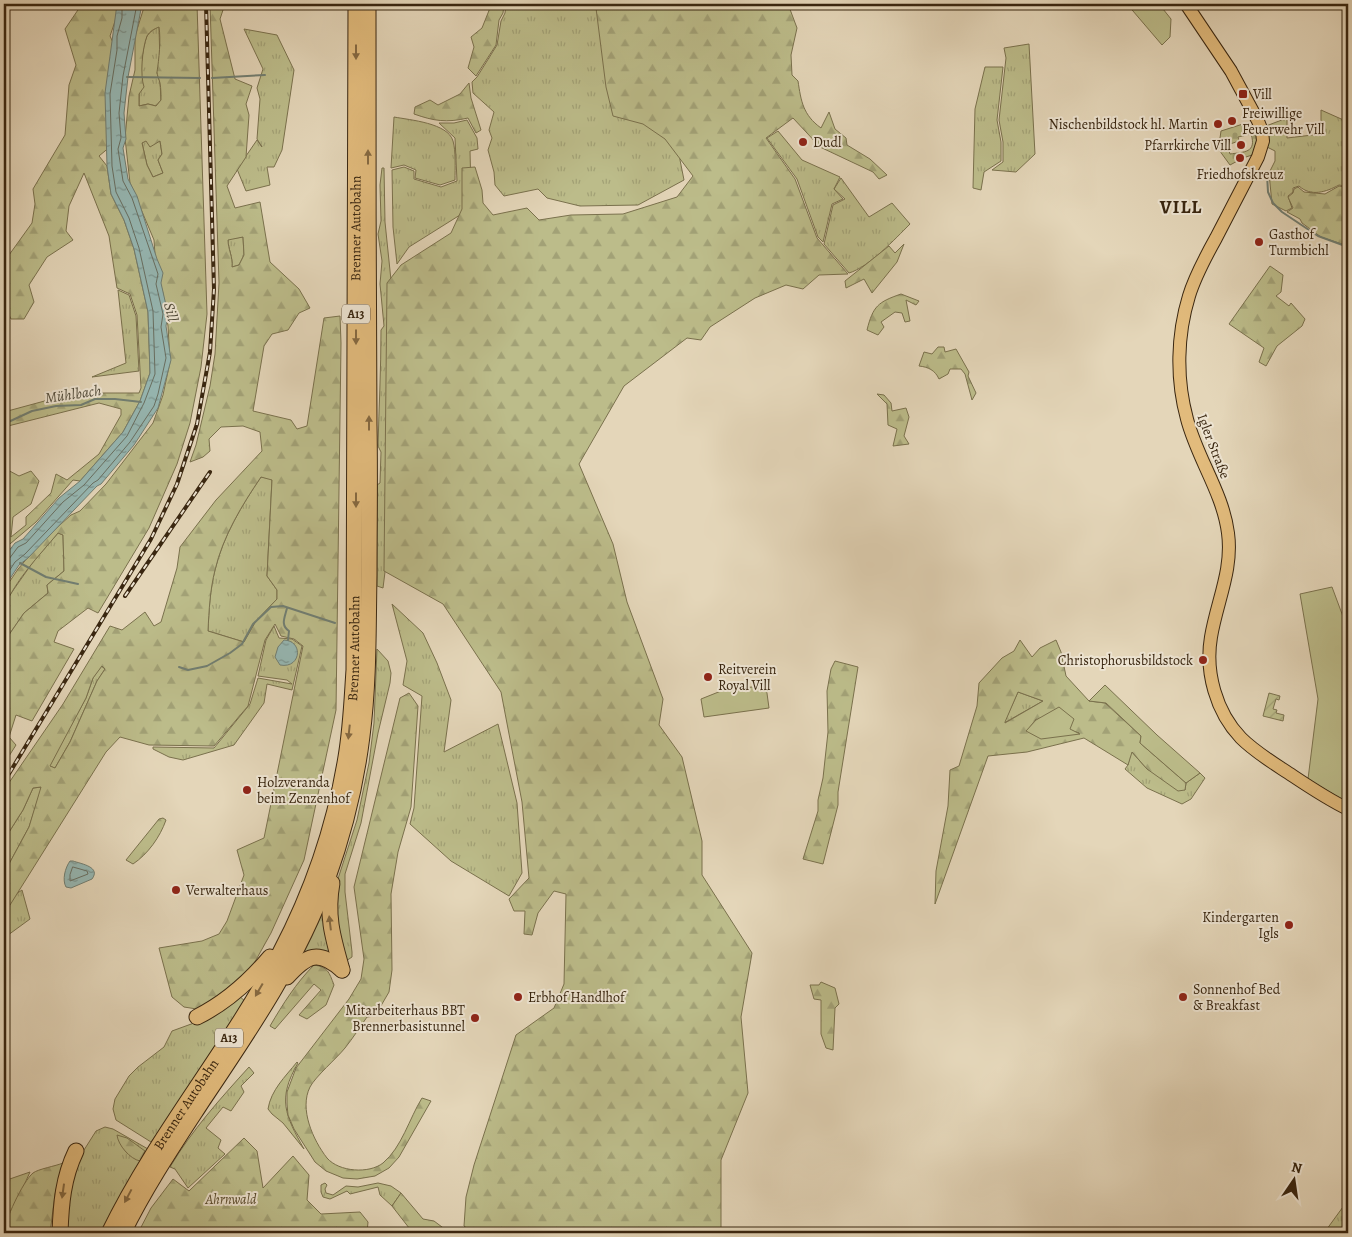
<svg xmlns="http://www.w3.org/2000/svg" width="1352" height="1237" viewBox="0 0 1352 1237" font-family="Alegreya,serif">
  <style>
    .grass { fill: url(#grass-tufts); stroke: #7a714d }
    .forest { fill: url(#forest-firs); stroke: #7a714d; fill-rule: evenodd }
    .cemetery { fill: url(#cemetery-stones); stroke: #7a714d; fill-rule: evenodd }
    .park { fill: #bcbc8a; stroke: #7a714d }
    .garden { fill: url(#garden-furrows); stroke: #7a714d }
    .water { fill: url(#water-ripples); stroke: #717e72 }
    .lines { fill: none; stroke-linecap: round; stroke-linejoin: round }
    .shore { stroke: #686f62; stroke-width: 1 }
    .stream { stroke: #717e72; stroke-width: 2 }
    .major-casing { stroke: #392610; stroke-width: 14 }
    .highway-casing { stroke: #392610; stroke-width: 17 }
    .major { stroke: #e2bb7c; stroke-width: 12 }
    .highway { stroke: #e2bb7c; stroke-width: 15 }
    .rail-casing { stroke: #392610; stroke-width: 4 }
    .rail { stroke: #ede4d2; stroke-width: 2; stroke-dasharray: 5.5; stroke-linecap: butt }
    .oneway { fill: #856941 }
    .poi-dot { fill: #8f2418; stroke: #ede4d2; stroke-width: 2 }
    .labels { text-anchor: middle; stroke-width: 4; stroke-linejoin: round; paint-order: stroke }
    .shield { fill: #ede4d2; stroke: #6f5f4a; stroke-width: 1 }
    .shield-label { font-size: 12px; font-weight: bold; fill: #392610 }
    .poi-label { font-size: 14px; fill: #392610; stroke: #ede4d2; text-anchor: start }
    .street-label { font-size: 14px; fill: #392610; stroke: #ede4d2 }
    .park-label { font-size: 14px; font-style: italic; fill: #5a4c2e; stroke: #ede4d2 }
    .water-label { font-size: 15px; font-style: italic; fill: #504a39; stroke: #ede4d2 }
    .district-label { font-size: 19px; font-weight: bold; letter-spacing: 1px; fill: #392610; stroke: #ede4d2 }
  </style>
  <defs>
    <pattern id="grass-tufts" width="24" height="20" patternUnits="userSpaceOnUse" patternTransform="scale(1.25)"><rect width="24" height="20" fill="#bcbc8a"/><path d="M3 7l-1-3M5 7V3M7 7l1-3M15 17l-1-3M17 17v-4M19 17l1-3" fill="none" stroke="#a2a176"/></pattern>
    <pattern id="forest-firs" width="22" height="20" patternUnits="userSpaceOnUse" patternTransform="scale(1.25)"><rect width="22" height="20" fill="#bcbc8a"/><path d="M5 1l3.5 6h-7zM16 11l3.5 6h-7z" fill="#a2a176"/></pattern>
    <pattern id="cemetery-stones" width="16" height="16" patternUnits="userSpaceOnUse" patternTransform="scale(1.25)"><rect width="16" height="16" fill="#bcbc8a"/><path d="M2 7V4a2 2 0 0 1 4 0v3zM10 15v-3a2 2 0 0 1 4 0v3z" fill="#a2a176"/></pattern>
    <pattern id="garden-furrows" width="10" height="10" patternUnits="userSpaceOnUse" patternTransform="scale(1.25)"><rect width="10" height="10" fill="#bcbc8a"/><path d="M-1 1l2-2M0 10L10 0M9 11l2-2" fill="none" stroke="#a2a176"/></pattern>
    <pattern id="water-ripples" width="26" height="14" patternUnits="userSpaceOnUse" patternTransform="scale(1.25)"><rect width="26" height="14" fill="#96b8b4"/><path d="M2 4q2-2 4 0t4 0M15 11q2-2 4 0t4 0" fill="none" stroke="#7b9591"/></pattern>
  </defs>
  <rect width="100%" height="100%" fill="#e4d6b9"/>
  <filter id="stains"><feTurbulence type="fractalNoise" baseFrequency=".004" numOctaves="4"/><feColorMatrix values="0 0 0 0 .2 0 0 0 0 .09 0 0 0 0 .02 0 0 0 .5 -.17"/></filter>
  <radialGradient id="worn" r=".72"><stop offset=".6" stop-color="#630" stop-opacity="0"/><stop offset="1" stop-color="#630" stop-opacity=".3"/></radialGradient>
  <path class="grass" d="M506 4H602L644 117 666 137 679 155 684 180 638 205 580 206 547 198 538 189 504 196 495 185 494 172 488 150 492 138 489 130 494 112 473 93 472 82 477 77 497 45 501 21 505 13Z
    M159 26 160 65 157 73 160 82 161 100 156 106 148 104 139 106C139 90 141 50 147 36 150 31 155 29 159 26Z
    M244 29 277 35 294 70 282 150 274 167H267L270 185 246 191 237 169 257 140 262 147 257 139 260 99 257 88 263 69Z
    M1029 44 1035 154 1016 172 992 170 1003 162V142L999 120 1006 58 1004 48Z
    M985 67H1003L997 120 1001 142V161L984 172 981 190 973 188 975 109Z
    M1321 110 1348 122V192L1345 186 1339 185C1326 192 1311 197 1299 186L1293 188V192L1288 196 1292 208 1286 211 1272 204 1269 173 1275 161V151L1267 147 1266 126 1287 118V138L1321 134Z
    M394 117C410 120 448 123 453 141 456 151 455 169 455 180L440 185 415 178 416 170 404 165 391 168Z
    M467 120 477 138 478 149 470 151 471 191 460 215 409 247 397 264 393 227 392 170 404 167 414 171V179L441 187 457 181 455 138 439 123H454Z
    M778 131 802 160 840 177 834 189 843 199 832 204 823 242 818 237 797 179 767 138Z
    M146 140 160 141 162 154 158 160 163 173 153 177 147 165 142 143Z
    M382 168H384L385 222 392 290 385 572 383 588 377 586V485L380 483 381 452 378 446C379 407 381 369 381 330L384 326 380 284 382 261 378 234 381 221 380 185Z
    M841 178 869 217 892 203 910 224C895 239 869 267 849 273L824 244 833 205 845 199 834 189Z
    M243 237 244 255 239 265 232 267C233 257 228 249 228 239Z
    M118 290 129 295 136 316 139 371 92 377 126 363Z
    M261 477 272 479 267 576 277 590V599L256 621 244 642 208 631C209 610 210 590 215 570 223 536 242 505 261 477Z
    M58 533 63 535 64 571 47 585 48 593 24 613 4 642V608L7 599 33 562Z
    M392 604 423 633 437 663 451 700 444 752 498 724 517 803 522 873 509 896 451 861 410 824 414 808 422 696 403 685 407 661Z
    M274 626 279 638 292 639 302 646 292 690 267 684 264 703 234 745 183 760 169 757 153 749V747L214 748 250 704 258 678 292 684 287 680 258 676 266 640Z
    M377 649 388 661 391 673 390 683 378 733 361 823 345 874V892L352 952V957L346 961 335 937V888L357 820 369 763 374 723Z
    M101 666 105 669 97 681 70 742 55 768 49 766 86 698 93 678Z
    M1018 692 1043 701 1004 723Z
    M1131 751 1147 769 1185 790 1186 783 1200 773 1205 778 1191 799 1182 804 1147 788 1125 769 1128 765Z
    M42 787 29 827 9 864 4 868V840L23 810 33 788Z
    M22 890 30 919 4 938V902Z
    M328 893 337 962H297Z
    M238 995 246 1002 163 1126 151 1142 116 1120 113 1109 115 1099 129 1076 138 1067 164 1047 172 1031 194 1023Z
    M297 1062 298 1063C277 1099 285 1115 304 1149L283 1123 272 1114 268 1109C271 1090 285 1077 297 1062Z
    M249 1067 254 1073 241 1086 244 1092 231 1111 223 1107 206 1128 221 1140 218 1148 225 1154 188 1188 175 1169 170 1167C192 1130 220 1099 249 1067Z
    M105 1127 113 1129 148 1149 103 1233H52L61 1176 79 1153 84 1150 96 1131Z
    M30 1172 12 1212C2 1205 4 1191 4 1181Z
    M325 1183 327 1185 325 1189 326 1193 333 1195 346 1186 358 1187 378 1183 391 1186 401 1193 392 1206 380 1195 378 1187 350 1194 347 1191 330 1199 323 1197 321 1192V1185Z
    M1348 1200V1233H1324Z"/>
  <path class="forest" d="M82 4H121L110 36 115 47 111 146 99 156 107 166 111 194 124 220 134 249 148 312 150 373 140 401 123 432 80 481 73 480 36 522 4 549V468L19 476 31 471 39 481 31 504 13 517 11 537 26 525V517L51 493 56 474 67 480 99 454 121 415V409L99 403 4 427V412L63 396 88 393H139L141 388 137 315 130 294 117 288 109 236 84 173 69 206 66 231 73 240 47 257 29 285 34 302 24 319H11L6 309H4V262L32 223 35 204 33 189 65 135 69 85 76 65 65 29Z
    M145 4H197L207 314 201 367 190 423 177 464 149 528 98 613 88 608 58 631 54 642 74 649 32 721 16 715 9 737 16 745 4 764V642L24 613 48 593 47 585 64 571 63 535 58 533C39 556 15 580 4 608V590L18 569 42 541 71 515 80 511 106 484 153 423 163 395 170 362 168 326 163 293 156 269 154 240 130 183 125 138 129 96 135 70V36ZM159 27C161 40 159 59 157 72 157 75 159 79 160 83 161 89 161 95 161 100L156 106 148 104 139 106V94L144 87C140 75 142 49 147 36 150 31 154 29 159 27ZM146 141 150 147 160 141 162 154 158 160 163 173 153 177 147 165 142 143Z
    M210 4H225L220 19 235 79 252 86 246 104 249 115 246 157 227 186 235 208 260 202 270 262 299 289 310 308 299 313 288 330 272 334 264 346 253 411 291 420 297 429 307 426 324 318 340 316 341 343 336 710 304 860 271 933 242 985 203 1010 184 1007 172 997 159 948 202 941 219 934 227 921 244 875 237 850 264 838 303 646 294 639 281 636 275 624 265 640 248 706 214 746 149 745 120 737 106 752 10 905 4 910V868L9 864 29 827 41 787 33 788 23 810 4 840V790L63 704 110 626 122 630 145 612 154 626 161 622 177 568 180 547 216 500 262 451 260 432 243 426 221 427 209 439 210 451 203 457 190 462 196 445 210 386 215 354 219 283ZM243 237 244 255 239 265 232 267C233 257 228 249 228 240ZM261 477 272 480 267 576 277 590V599L256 621 244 642 208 631C209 610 210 590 215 570 223 536 242 505 261 477ZM102 666 105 669 97 681 70 742 55 768 50 766 86 698 93 678Z
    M489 4H504L503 13 499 20 496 45 476 76 468 68 474 47 471 37 482 28 490 8Z
    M598 4H788L797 28 791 55 792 75 798 81C801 101 803 115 821 128L829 112 835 129 846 138 847 145 870 159 887 175 879 179 873 172 820 147 793 118 766 138 795 179 817 238 848 274 819 275 803 289 786 285 755 298 710 327 701 340 687 338 624 386 579 464 613 544 627 602 663 699 659 725 682 757 702 841V875L752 953 741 1017 748 1093 721 1160V1233H473L464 1226 466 1197 474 1165 516 1035 554 1008 564 984 566 894 554 891 538 913 532 935 524 934 525 911H514L509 899 529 878 522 802 501 692 443 604 384 571 387 283 401 265 451 233 462 209V168L475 167 482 190 483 203 493 215 527 208 539 220 571 215 623 214 677 197 693 176 665 139 643 124 613 116 606 87 596 8Z
    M469 83 471 98 481 130 476 133 468 118C446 123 434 121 414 114L415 107 430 100 438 105 460 94Z
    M1339 186 1344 187 1346 192 1348 193V246L1321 237 1302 223 1300 219 1287 212 1293 208 1288 197 1293 193 1294 189 1298 187 1304 192 1325 194Z
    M904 244 897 262 872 293 864 279 846 288 845 281 889 246 895 253Z
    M1270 266 1283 275 1281 292 1276 296 1289 306 1291 303 1305 319 1302 326 1277 346 1266 366 1259 362 1264 348 1229 324Z
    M901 294 919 301 916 305 906 300 910 321 905 322 902 313 895 312 881 322 884 327 878 335 867 330C873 306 878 302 901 294Z
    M938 347H944L945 352 956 349 969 372 968 376 976 393 972 400 965 374 961 369H950L948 374 939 379C935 370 928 367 919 366L924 352 932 354Z
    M877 394 884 395 891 403 892 411 906 408 909 417 904 436 909 444 893 446 897 429 888 425 887 404Z
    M1020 640 1032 657 1040 648 1056 640 1061 652 1066 676 1089 701 1105 703 1141 736 1140 743 1186 783 1185 790 1178 791 1147 769 1132 752 1128 765 1084 738 1027 752 988 756 935 904 936 871 948 806 950 770 959 766 977 706 979 683 1002 658 1014 651ZM1018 692 1043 701 1005 723V722ZM1036 719 1079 733 1027 731Z
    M835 661 858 667 838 792V805L823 864 803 859 818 811V800L823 778 828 732 827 691 831 669Z
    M409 693 418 706 411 807 398 852 391 894 392 970 389 992 375 1016 367 1017C360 1027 353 1038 345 1048 337 1058 315 1077 310 1087 299 1109 313 1140 327 1158 339 1172 369 1174 383 1163 402 1147 409 1119 422 1098L431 1101 399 1157 389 1168 375 1176 357 1179 343 1178 326 1171 315 1162 294 1129 288 1115 287 1104V1092L296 1068 349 999 361 979 364 959 354 887 400 698Z
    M163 818 166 820C160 837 148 854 133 864L126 860 159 819Z
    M314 965C328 967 329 972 334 985L326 1005 307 1019 299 1015 321 990 314 984 275 1029 270 1026C283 1004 296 983 314 965Z
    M821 982 835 988 839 1004 835 1008 833 1050 826 1048 821 1034V1000L814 999 810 985H819Z
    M117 1135 127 1138 145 1151 140 1161C130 1159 118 1145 117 1135Z
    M244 1138 257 1151 263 1188 293 1156 309 1175 307 1200 321 1214 360 1212 368 1222 367 1233H138L151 1208 173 1179 189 1191Z
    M63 1163 55 1194 50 1233H4C4 1222 23 1181 33 1173 38 1169 56 1166 63 1163Z
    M401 1193 423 1219 434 1221 450 1233H413L392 1206Z"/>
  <path class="cemetery" d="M1243 124 1250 125 1257 129 1258 137 1255 154 1243 158 1230 165 1214 143 1220 138 1221 131ZM1251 134C1257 153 1244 152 1230 154L1227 145 1239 141 1238 137Z"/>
  <path class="park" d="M1127 4H1159L1171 19 1170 37 1162 45Z
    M1332 587 1348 630V803L1308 779 1318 699 1300 594Z
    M1105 685 1157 735 1200 773 1186 783 1140 743 1141 736 1106 703 1089 701Z
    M766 686 769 708 704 717 701 699 726 689Z
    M1059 707 1074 719 1070 729 1080 734 1041 739 1026 731 1036 720Z"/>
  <path class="garden" d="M1269 693 1280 696 1279 700 1276 699 1273 709 1277 710 1276 713 1284 715 1283 721 1263 716Z"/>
  <path class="water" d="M117 4H142L128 77 124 113 126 139 123 148 128 179 137 196 157 259 163 273 161 283 168 314 166 326 171 360 158 408 134 445 101 484 97 486 28 558 19 565 7 583 4 585V557L15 543 23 539 59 498 80 481 123 432 140 401 150 373 148 312 134 249 124 220 111 194 107 166 105 93Z
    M284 640C304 641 301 669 280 665L275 657 278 647Z
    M70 861H73C82 864 101 867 92 879L71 888 66 887C62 880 65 868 70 861Z"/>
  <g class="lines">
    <path class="shore" d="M4 560 9 559 18 547 26 543 63 502 84 485 127 436 144 403 155 374 153 311 139 248 129 218 116 192 112 166 110 94 117 50V36L122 18V4
      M4 579 15 562 25 554 93 483 98 480 130 442 154 406 158 394 166 358 161 327 163 314 156 284 158 274 132 198 123 181 118 149 121 138 119 113 123 76 137 4
      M73 867 87 871 88 874 70 881V875Z"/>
    <path class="stream" d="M127 77 200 78
      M212 78 265 75
      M1267 175 1268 192 1273 203 1282 212 1318 236 1348 247
      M4 424 32 411 56 406 81 405 95 399H115L141 402
      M20 563 46 577 78 584
      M287 608C285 617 280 625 289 631L288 640
      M179 667 188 670 207 666 230 653 242 644 253 624 271 607 283 606 335 623"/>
    <defs>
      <path id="major" d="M1186 4 1231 71 1258 121 1262 131 1263 141 1258 157C1244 184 1230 211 1216 238 1206 256 1195 276 1189 296 1177 335 1176 379 1187 419 1197 458 1223 493 1228 533 1233 570 1217 601 1211 637 1205 672 1216 712 1241 738 1256 753 1275 764 1293 776 1311 788 1329 800 1348 809"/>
      <g id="highway">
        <path d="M332 883C326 916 333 938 342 970"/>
        <path d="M287 977C307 955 318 949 342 970"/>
        <path d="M197 1017C227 1002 249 982 270 957"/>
        <path d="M60 1233C61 1204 63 1178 76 1151"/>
        <path id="s1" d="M109 1233C157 1134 229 1050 280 953 312 892 335 825 346 757 351 728 352 699 354 670L356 4"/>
        <path d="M123 1233C146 1186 175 1143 203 1100 250 1030 298 960 327 880 344 833 356 785 362 736 369 682 368 628 369 574 369 524 370 475 369 425 368 285 368 144 368 4"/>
      </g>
    </defs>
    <use href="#major" class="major-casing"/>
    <use href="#highway" class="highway-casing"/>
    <use href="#major" class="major"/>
    <use href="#highway" class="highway"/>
    <defs>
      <path id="rail" d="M125 596 210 472
        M4 782 151 539 177 484 197 424 210 352 214 289 206 4"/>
    </defs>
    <use href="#rail" class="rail-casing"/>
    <use href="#rail" class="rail"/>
  </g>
  <defs><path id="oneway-solid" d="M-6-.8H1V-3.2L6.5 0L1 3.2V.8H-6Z" transform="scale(1.25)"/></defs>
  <g class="oneway">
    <use href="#oneway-solid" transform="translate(356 52) rotate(90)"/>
    <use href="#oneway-solid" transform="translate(368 157) rotate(-90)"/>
    <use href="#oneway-solid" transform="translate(356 337) rotate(90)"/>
    <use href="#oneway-solid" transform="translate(369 423) rotate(-90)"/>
    <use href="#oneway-solid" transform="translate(356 500) rotate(90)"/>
    <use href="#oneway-solid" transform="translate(349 732) rotate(96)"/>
    <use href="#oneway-solid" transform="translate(330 923) rotate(-97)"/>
    <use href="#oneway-solid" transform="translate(259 990) rotate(120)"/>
    <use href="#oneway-solid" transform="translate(63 1191) rotate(98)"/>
    <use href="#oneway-solid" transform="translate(128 1196) rotate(118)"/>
  </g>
  <g class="poi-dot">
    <rect x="1238" y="89" width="10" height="10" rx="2.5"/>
    <circle cx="1232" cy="121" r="5"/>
    <circle cx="1218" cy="124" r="5"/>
    <circle cx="803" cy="142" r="5"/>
    <circle cx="1241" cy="145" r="5"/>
    <circle cx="1240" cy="158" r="5"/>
    <circle cx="1259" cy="242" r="5"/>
    <circle cx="1203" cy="660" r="5"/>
    <circle cx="708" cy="677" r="5"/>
    <circle cx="247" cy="790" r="5"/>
    <circle cx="176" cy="890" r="5"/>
    <circle cx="1289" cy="925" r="5"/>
    <circle cx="518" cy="997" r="5"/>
    <circle cx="1183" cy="997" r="5"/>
    <circle cx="475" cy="1018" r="5"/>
  </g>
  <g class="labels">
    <g class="shield">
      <rect x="342" y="304.5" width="28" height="19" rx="4"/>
      <rect x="215" y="1028.5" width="28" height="19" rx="4"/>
    </g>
    <g class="shield-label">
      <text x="356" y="318">A13</text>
      <text x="229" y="1042">A13</text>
    </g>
    <g class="poi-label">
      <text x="1253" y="99">Vill</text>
      <text x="1242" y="118">Freiwillige<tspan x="1242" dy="16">Feuerwehr Vill</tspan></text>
      <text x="1208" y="129" text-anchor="end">Nischenbildstock hl. Martin</text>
      <text x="813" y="147">Dudl</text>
      <text x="1231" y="150" text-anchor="end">Pfarrkirche Vill</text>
      <text x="1240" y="179" text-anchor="middle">Friedhofskreuz</text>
      <text x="1269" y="239">Gasthof<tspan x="1269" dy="16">Turmbichl</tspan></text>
      <text x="1193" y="665" text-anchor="end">Christophorusbildstock</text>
      <text x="718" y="674">Reitverein<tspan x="718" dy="16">Royal Vill</tspan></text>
      <text x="257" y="787">Holzveranda<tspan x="257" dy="16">beim Zenzenhof</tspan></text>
      <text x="186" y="895">Verwalterhaus</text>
      <text x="1279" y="922" text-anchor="end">Kindergarten<tspan x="1279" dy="16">Igls</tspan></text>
      <text x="1193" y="994">Sonnenhof Bed<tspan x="1193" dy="16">&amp; Breakfast</tspan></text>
      <text x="528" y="1002">Erbhof Handlhof</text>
      <text x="465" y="1015" text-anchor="end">Mitarbeiterhaus BBT<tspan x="465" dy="16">Brennerbasistunnel</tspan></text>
    </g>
    <g class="street-label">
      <text dy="5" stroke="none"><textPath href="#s1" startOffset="1065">Brenner Autobahn</textPath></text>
      <text transform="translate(1214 446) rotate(69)" y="5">Igler Straße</text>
      <text dy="5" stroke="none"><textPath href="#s1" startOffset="645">Brenner Autobahn</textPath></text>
      <text dy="5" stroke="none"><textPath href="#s1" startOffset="150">Brenner Autobahn</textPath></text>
    </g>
    <g class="park-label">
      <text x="231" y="1204">Ahrnwald</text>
    </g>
    <g class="water-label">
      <text transform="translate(171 312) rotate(77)" y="5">Sill</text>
      <text transform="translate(73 394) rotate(-8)" y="5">Mühlbach</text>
    </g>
    <g class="district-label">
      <text x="1181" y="213">VILL</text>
    </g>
  </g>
  <rect width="1352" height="1237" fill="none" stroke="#e4d6b9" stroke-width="20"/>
  <rect x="5" y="5" width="1342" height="1227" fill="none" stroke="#392610" stroke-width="2.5"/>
  <rect x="10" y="10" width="1332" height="1217" fill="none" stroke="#392610"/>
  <g transform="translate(1294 1180) rotate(13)" stroke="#ede4d2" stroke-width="4" paint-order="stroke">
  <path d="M0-4L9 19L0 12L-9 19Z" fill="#392610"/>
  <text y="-8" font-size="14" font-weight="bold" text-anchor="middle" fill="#392610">N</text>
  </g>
  <rect width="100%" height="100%" filter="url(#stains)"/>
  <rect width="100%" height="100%" fill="url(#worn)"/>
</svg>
